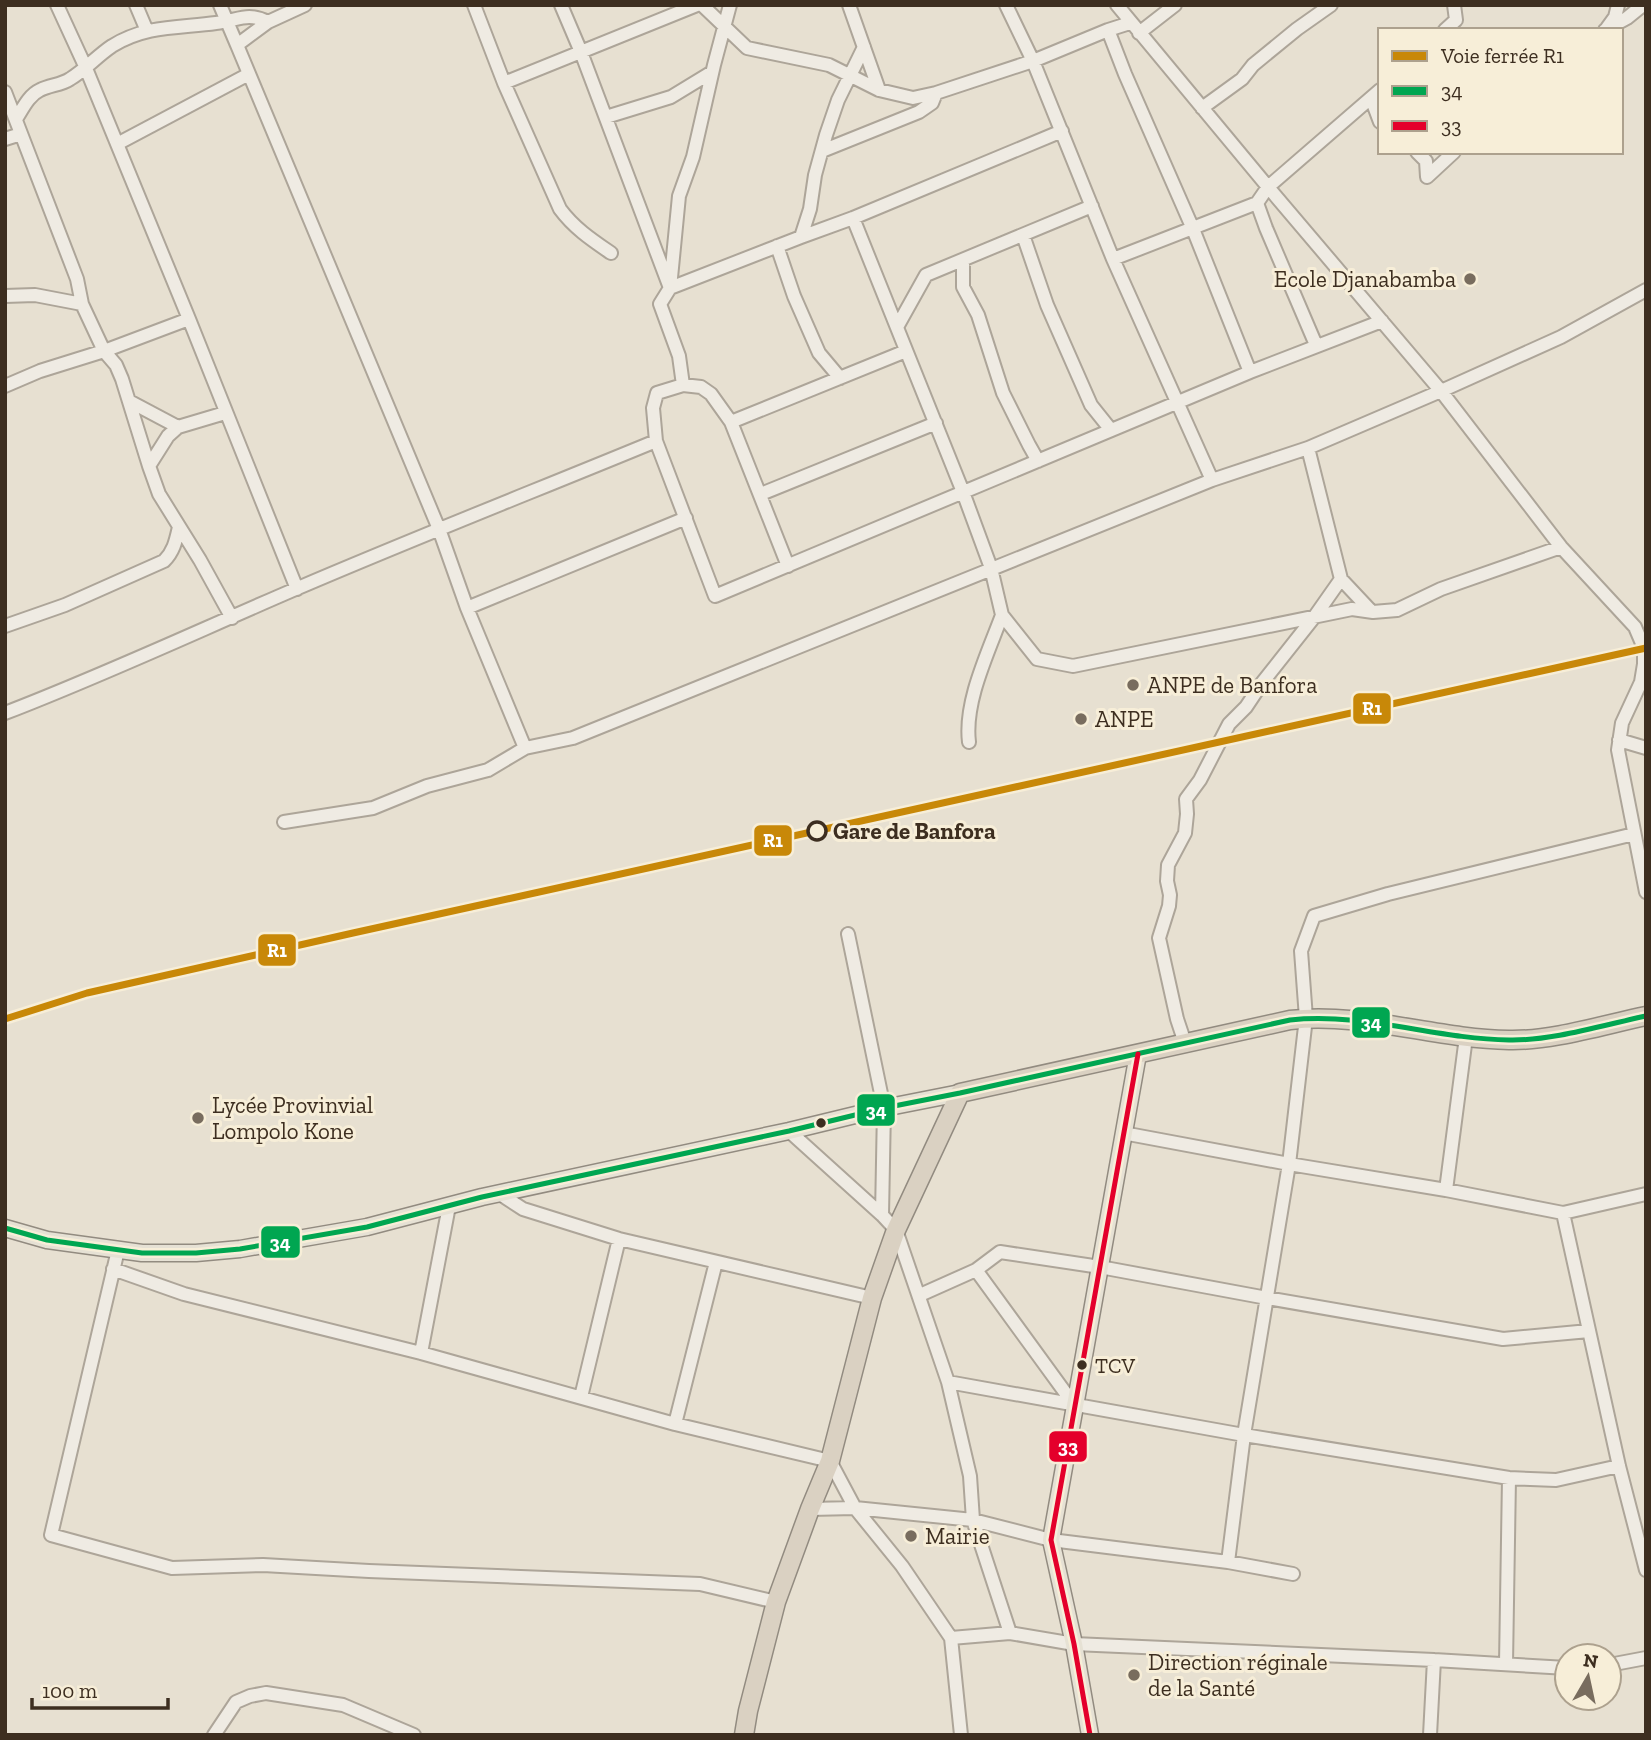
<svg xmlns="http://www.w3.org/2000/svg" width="1651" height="1740" viewBox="0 0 1651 1740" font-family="'Zilla Slab',serif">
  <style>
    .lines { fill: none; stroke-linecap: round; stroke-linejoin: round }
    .minor-casing { stroke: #ada599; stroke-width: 16 }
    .major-casing { stroke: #928b80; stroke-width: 19 }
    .highway-casing { stroke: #928b80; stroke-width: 21 }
    .minor { stroke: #efebe3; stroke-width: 12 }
    .major { stroke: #e6e1d4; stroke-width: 16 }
    .highway { stroke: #dad1c2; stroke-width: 18 }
    .bus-1-casing { stroke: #f7eed8; stroke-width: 10 }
    .bus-2-casing { stroke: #f7eed8; stroke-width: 10 }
    .bus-1 { stroke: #00a651; stroke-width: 5 }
    .bus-2 { stroke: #e4002b; stroke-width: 5 }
    .rail-1-casing { stroke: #f7eed8; stroke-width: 12 }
    .rail-1 { stroke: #c88808; stroke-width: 7 }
    .poi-dot { fill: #786c5e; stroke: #f7eed8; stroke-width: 2.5 }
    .stop-dot { fill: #f7eed8; stroke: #3d2e20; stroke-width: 3.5 }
    .bus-dot { fill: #3d2e20; stroke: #f7eed8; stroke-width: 2.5 }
    .labels { text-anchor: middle; stroke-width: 6; stroke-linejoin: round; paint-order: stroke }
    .bus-label { font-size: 21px; fill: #3d2e20; stroke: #f7eed8; text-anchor: start }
    .poi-label { font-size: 23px; fill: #3d2e20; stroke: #f7eed8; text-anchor: start }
    .stop-label { font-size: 23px; font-weight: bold; fill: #3d2e20; stroke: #f7eed8; text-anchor: start }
    .line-badge { stroke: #f7eed8; stroke-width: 2.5 }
    .badge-label { font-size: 19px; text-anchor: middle; font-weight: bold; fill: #fff }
  </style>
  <rect width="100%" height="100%" fill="#e7e0d1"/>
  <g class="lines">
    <defs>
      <path id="minor" d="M57 5 85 66 189 319 297 589
        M136 5 147 31
        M220 5 237 45
        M305 5 268 22 237 45 439 529 467 608 525 748
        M474 5 504 83 560 209C574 228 592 240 611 253
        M561 5 581 52 670 288 801 237 853 218 1062 131
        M702 5 747 48 829 65 879 90 913 98 936 93 1033 61 1108 30 1130 23
        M730 5 714 65 693 157 679 196 670 288 660 304 679 356 683 385 657 393 653 408 656 441 715 596 1250 372 1382 321
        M849 5 879 90
        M1006 5 1033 61 1113 259 1212 480
        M1117 5 1268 187 1441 391 1561 547 1635 627 1644 648V664L1641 682 1622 723 1618 750 1646 892
        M1607 28 1615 17 1618 5
        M1108 30 1125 74 1193 229 1250 372
        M1445 30 1456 20 1454 5
        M1605 30 1627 18 1643 5
        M1139 33 1175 5
        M504 83 697 5
        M5 92 77 279 82 304 104 351 116 365 122 379 149 466 159 494 200 560 232 618
        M1371 98 1380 122
        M1202 108 1242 79 1253 65 1297 29 1331 5
        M606 117 671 97 712 72
        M16 119C23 108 29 95 40 90 50 85 61 85 70 79 85 70 97 56 112 46 146 25 179 28 216 23 238 21 246 11 268 22
        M5 139 21 134
        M117 144 249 74
        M822 151 919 112 932 103 936 93
        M1417 152 1426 161 1427 177 1454 152
        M1257 203 1266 228 1316 345
        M853 218 963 492 991 568 1002 615 1037 659 1073 666 1352 609 1373 612 1397 610 1441 589 1561 547
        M1023 235 1047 305 1091 405 1111 430
        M801 237 810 209 815 175 826 135 838 100 864 47
        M777 246 794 296 819 353 840 378
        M1113 259 1257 203 1268 187 1380 90
        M963 260V287L978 315 1003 393 1029 445 1038 461
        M5 296 35 295 82 304
        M897 327 926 275 1092 206
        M683 385 701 387 711 394 731 422
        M5 386 40 371 104 351 189 319
        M129 401 178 427
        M1308 448 1341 579 1372 612
        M149 466 168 436 178 427 225 413
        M761 494 936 423
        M788 566 731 422 906 351
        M467 608 686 518
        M5 626 65 605 164 561C174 551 176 540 179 527
        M5 713C104 675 200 630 298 588 417 537 537 490 656 441
        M1619 740 1646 748
        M969 742C964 702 988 653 1002 615
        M284 822 373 808 427 786 488 770 525 748 573 738 1212 480 1308 448 1441 391 1561 337 1646 290
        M848 934 884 1108 882 1215
        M1185 1043 1177 1019 1159 938 1169 906 1170 895 1167 881 1168 865 1185 833 1187 814 1186 799 1200 780 1229 724 1246 707 1262 683 1315 616 1341 579
        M789 1131 882 1215 896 1230 948 1382 970 1476 973 1520 1010 1633
        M1123 1133 1289 1164 1446 1190 1563 1213 1646 1194
        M1446 1190 1466 1037
        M500 1194 523 1209 619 1239 872 1298
        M1563 1213 1619 1466 1646 1570
        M118 1250 51 1535 172 1568 263 1565 369 1571 700 1584 776 1602
        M113 1269 184 1294 421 1353 675 1424 830 1461 855 1508 902 1566 951 1638 961 1735
        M976 1270 1075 1406
        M920 1295 976 1270 1000 1252 1100 1267 1267 1298 1503 1339 1589 1331
        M421 1353 449 1206
        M948 1382 1244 1435 1509 1478 1556 1480 1619 1466
        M581 1397 619 1239
        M675 1424 716 1262
        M810 1509 855 1508 973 1520 1051 1540 1228 1562 1293 1574
        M1228 1562 1244 1435 1289 1164 1306 1018 1301 951 1314 916 1388 894 1634 834
        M951 1638 1010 1633 1074 1644 1434 1660 1567 1668
        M1506 1664 1509 1478
        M1609 1665 1646 1658
        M214 1735 236 1702 250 1696 266 1693 343 1705 414 1735
        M1430 1735 1434 1660"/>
      <path id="major" d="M5 1228 47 1240 142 1253H196L240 1249 367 1227 482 1197 789 1131 884 1108 960 1093
        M1090 1735 1074 1644 1051 1540 1138 1054"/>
      <path id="highway" d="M744 1735 748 1711 776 1602 810 1509 830 1461 872 1298 896 1230 960 1093 1290 1020C1364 1012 1435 1039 1509 1040 1552 1041 1603 1025 1646 1016"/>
    </defs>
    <use href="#minor" class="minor-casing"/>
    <use href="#major" class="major-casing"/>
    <use href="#highway" class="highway-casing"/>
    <use href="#minor" class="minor"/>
    <use href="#major" class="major"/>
    <use href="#highway" class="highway"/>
    <defs>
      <path id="bus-1" d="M5 1228 47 1240 142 1253H196L240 1249 367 1227 482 1197 789 1131 884 1108 960 1093 1290 1020C1364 1012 1435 1039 1509 1040 1552 1041 1603 1025 1646 1016"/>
      <path id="bus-2" d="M1090 1735 1074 1644 1051 1540 1138 1054"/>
    </defs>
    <use href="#bus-1" class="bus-1-casing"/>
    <use href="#bus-2" class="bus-2-casing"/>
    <use href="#bus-1" class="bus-1"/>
    <use href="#bus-2" class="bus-2"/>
    <defs>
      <path id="rail-1" d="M5 1019 87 993 353 933 1646 648"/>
    </defs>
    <use href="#rail-1" class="rail-1-casing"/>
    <use href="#rail-1" class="rail-1"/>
  </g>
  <g class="poi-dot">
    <circle cx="1470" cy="279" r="7"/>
    <circle cx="1133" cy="685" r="7"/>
    <circle cx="1081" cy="719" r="7"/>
    <circle cx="198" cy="1118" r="7"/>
    <circle cx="911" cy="1536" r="7"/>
    <circle cx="1134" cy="1675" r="7"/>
  </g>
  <circle class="stop-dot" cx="817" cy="831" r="9"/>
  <g class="bus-dot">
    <circle cx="821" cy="1123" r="6"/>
    <circle cx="1082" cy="1365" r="6"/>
  </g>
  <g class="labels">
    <g class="bus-label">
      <text x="1095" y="1373">TCV</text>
    </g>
    <g class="poi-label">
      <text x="1456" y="287" text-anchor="end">Ecole Djanabamba</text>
      <text x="1147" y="693">ANPE de Banfora</text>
      <text x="1095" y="727">ANPE</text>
      <text x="212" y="1113">Lycée Provinvial<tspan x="212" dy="26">Lompolo Kone</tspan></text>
      <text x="925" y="1544">Mairie</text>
      <text x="1148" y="1670">Direction réginale<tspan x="1148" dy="26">de la Santé</tspan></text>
    </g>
    <g class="stop-label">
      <text x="833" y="839">Gare de Banfora</text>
    </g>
  </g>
  <g class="line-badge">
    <rect x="1352" y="692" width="40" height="33" rx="7" fill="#c88808"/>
    <rect x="753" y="824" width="40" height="33" rx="7" fill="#c88808"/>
    <rect x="257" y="933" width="40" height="34" rx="7" fill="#c88808"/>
    <rect x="1351" y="1006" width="40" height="33" rx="7" fill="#00a651"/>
    <rect x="856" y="1093" width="40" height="34" rx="7" fill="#00a651"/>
    <rect x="260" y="1225" width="41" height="34" rx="7" fill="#00a651"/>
    <rect x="1048" y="1430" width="40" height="33" rx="7" fill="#e4002b"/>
  </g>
  <g class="badge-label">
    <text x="1372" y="715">R1</text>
    <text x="773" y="847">R1</text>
    <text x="277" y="957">R1</text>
    <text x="1371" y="1029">34</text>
    <text x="876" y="1117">34</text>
    <text x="280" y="1249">34</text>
    <text x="1068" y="1453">33</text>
  </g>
  <rect width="1651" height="1740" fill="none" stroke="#3d2e20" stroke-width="14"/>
  <rect x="1378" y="28" width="245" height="126" fill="#f7eed8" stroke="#ada18e" stroke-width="2"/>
  <rect x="1392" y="51" width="35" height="10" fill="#c88808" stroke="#ada18e" stroke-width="2"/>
  <text x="1441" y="63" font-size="21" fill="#3d2e20">Voie ferrée R1</text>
  <rect x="1392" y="86" width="35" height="10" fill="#00a651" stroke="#ada18e" stroke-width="2"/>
  <text x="1441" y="98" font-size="21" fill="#3d2e20">34</text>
  <rect x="1392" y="121" width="35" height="10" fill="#e4002b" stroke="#ada18e" stroke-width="2"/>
  <text x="1441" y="133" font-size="21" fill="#3d2e20">33</text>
  <g transform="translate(1588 1677) rotate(9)"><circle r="33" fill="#f7eed8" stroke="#ada18e" stroke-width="2"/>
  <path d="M0-5L12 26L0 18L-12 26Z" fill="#786c5e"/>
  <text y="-10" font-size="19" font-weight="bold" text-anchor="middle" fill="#3d2e20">N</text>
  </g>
  <path d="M32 1698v10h136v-10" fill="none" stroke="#3d2e20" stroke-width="3.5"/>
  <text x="42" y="1698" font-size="21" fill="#3d2e20" stroke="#f7eed8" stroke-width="5" paint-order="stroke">100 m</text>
</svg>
